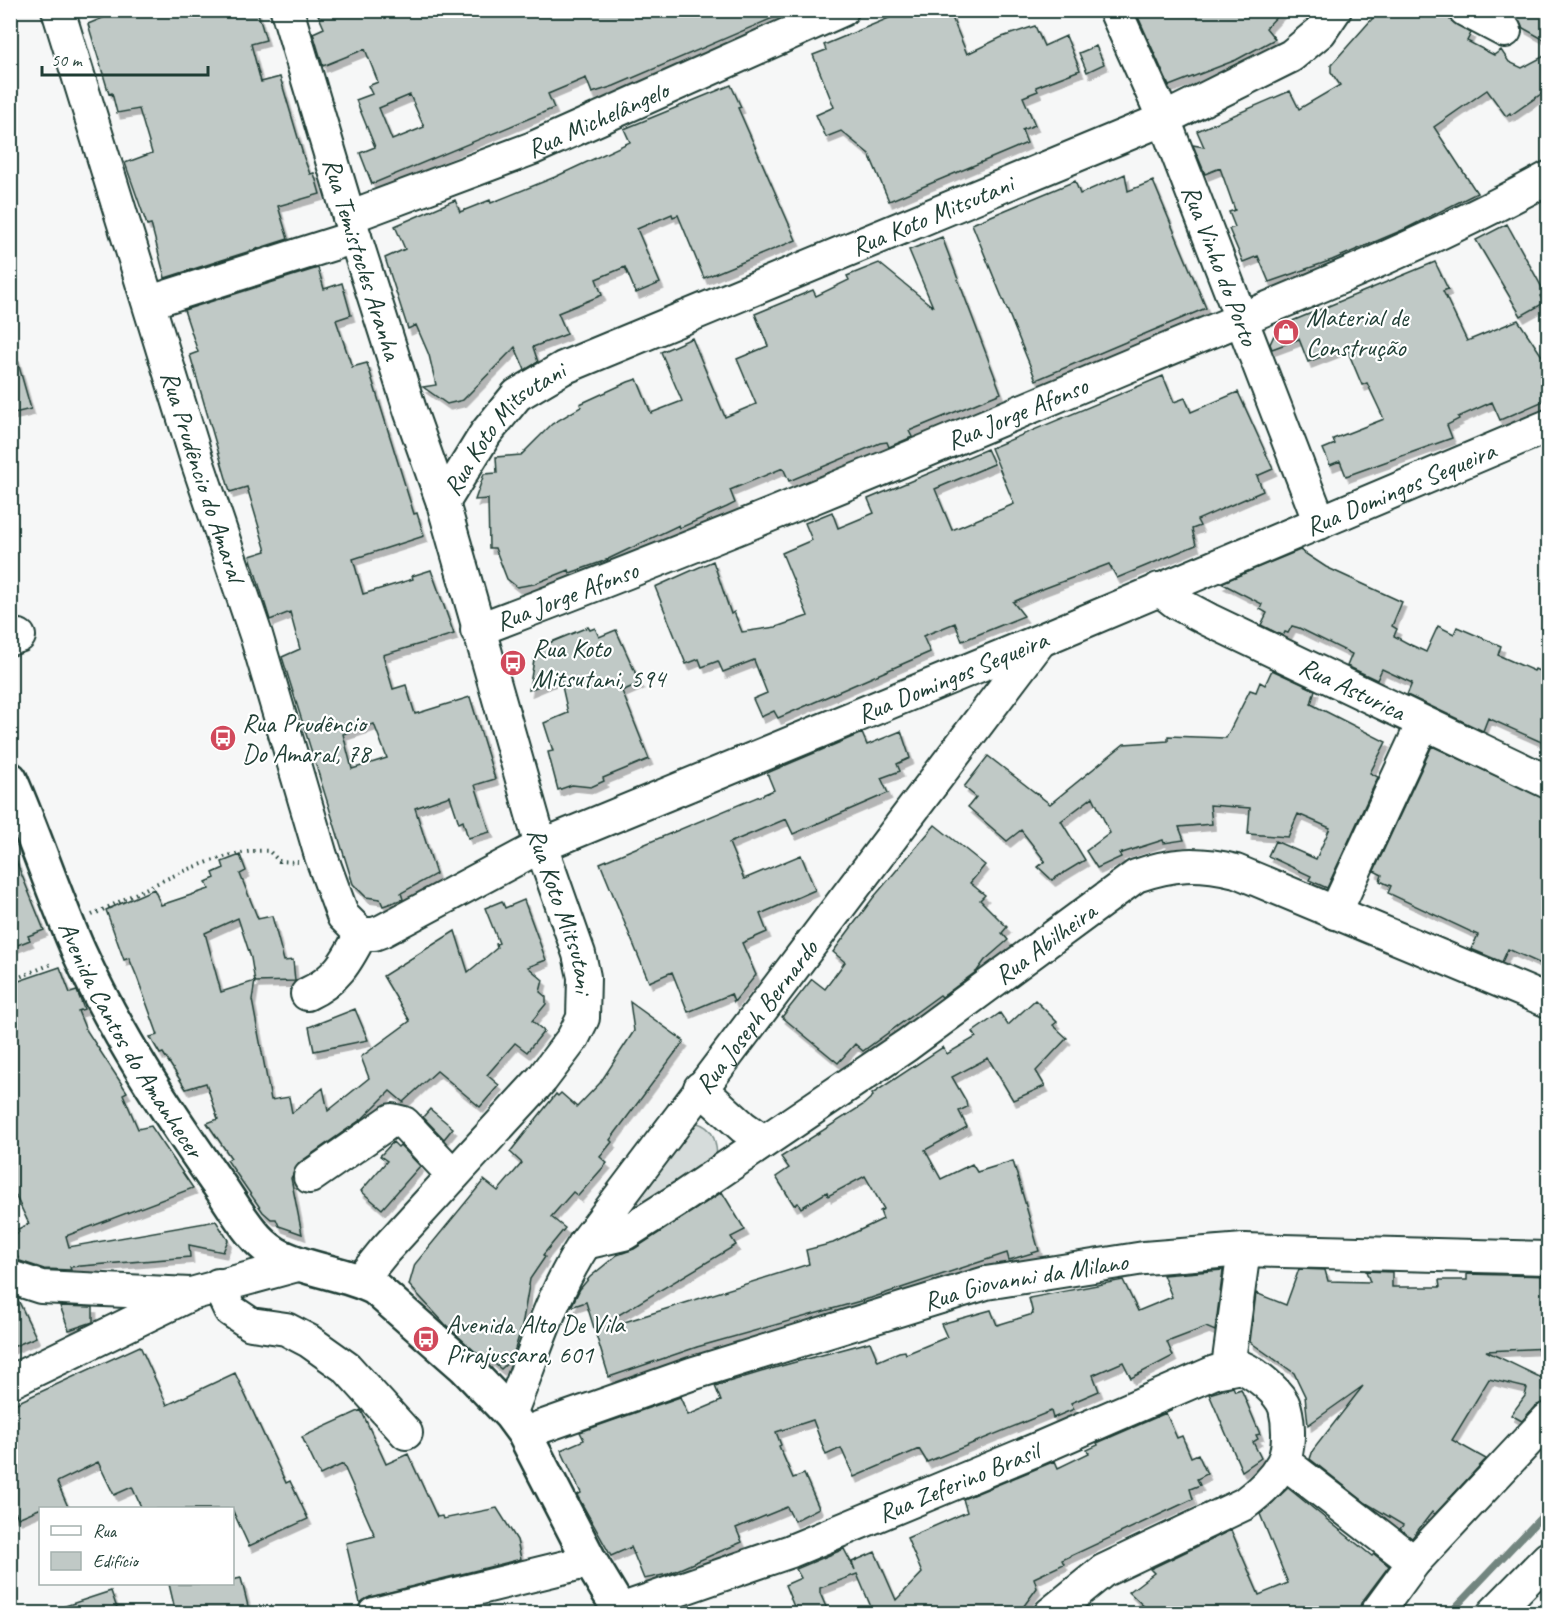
<svg xmlns="http://www.w3.org/2000/svg" width="1559" height="1624" viewBox="0 0 1559 1624" font-family="Caveat,sans-serif">
  <style>
    .green { fill: #d6dcdb; stroke: #7a8c88; stroke-width: 1.5 }
    .lines { fill: none; stroke-linecap: round; stroke-linejoin: round }
    .stream { stroke: #72857f; stroke-width: 7 }
    .building { fill: #c0c9c6; stroke: #1f3d34; stroke-width: 1.5; fill-rule: evenodd; filter: url(#shadow) }
    .minor-casing { stroke: #1f3d34; stroke-width: 36 }
    .major-casing { stroke: #1f3d34; stroke-width: 38 }
    .path { stroke: #1f3d34; stroke-width: 4; stroke-dasharray: 1.5 4.5; stroke-linecap: butt }
    .minor { stroke: #fff; stroke-width: 32 }
    .major { stroke: #fff; stroke-width: 33 }
    .labels { text-anchor: middle; stroke-width: 4.5; stroke-linejoin: round; paint-order: stroke }
    .street-label { font-size: 26px; fill: #1f3d34; stroke: #fff }
    .poi-label { font-size: 26px; fill: #1f3d34; stroke: #fff; text-anchor: start }
  </style>
  <defs>
    <filter id="shadow"><feDropShadow dx="3.5" dy="6" stdDeviation="0" flood-color="#0004"/></filter>
  </defs>
  <rect width="100%" height="100%" fill="#f6f7f7"/>
  <filter id="ink" filterUnits="userSpaceOnUse"><feTurbulence type="fractalNoise" baseFrequency=".0167" numOctaves="2"/><feDisplacementMap in="SourceGraphic" scale="12" xChannelSelector="R" yChannelSelector="G"/><feConvolveMatrix kernelMatrix="1 2 1 2 8 2 1 2 1" color-interpolation-filters="sRGB"/></filter>
  <g filter="url(#ink)">
    <path class="green" d="M686 1120C710 1124 716 1133 717 1157L610 1233Z"/>
    <g class="lines">
      <path class="stream" d="M1449 1614 1548 1510"/>
    </g>
    <path class="building" d="M122 10H257L266 40 251 44 261 82 280 77 304 158 310 174 314 173 320 194 278 206 288 239 165 278 151 224 147 225 125 163 152 153 139 109 117 113 112 93 109 94 88 24Z
      M316 10H789V11L614 86 592 93 586 78 548 94 554 108 372 184 360 153 375 147 356 100 372 94 368 86 378 82 365 49 323 66 313 33 324 28ZM410 95 424 127 392 140 379 108Z
      M908 10H949L967 54 1002 37 1035 26 1044 46 1066 36 1080 70 1036 87 1038 91 1023 97 1035 125 1022 130 1027 143 889 201 869 154 841 131 826 137 816 115 834 107 813 55 826 50 824 45Z
      M1135 10H1283L1266 28 1275 39 1236 60 1169 86Z
      M1380 10H1447L1450 20 1471 33 1467 41 1494 55 1501 50 1509 62 1522 68 1548 54V89L1511 115 1510 113 1506 116 1487 90 1434 127 1477 193 1405 229 1332 260 1269 282 1258 256 1243 262 1229 229 1235 227 1229 212 1235 210 1220 168 1205 174 1193 145 1204 147 1197 131 1290 91 1299 109 1340 85 1331 72V65Z
      M1505 10H1548V42L1523 28 1520 21Z
      M1096 46 1104 64 1087 72 1079 53Z
      M731 85 741 107 738 108 796 240 704 278 678 215 673 217 672 214 637 229 660 283 636 293 625 267 596 279 602 295 558 313 567 334 533 347 538 362 525 370 515 347 463 400 447 404 423 387 436 385 429 355 416 325 408 329 385 258 405 249 395 226 455 200 460 212 490 200 491 203 555 177 630 142 624 129Z
      M1125 174 1128 191 1153 181 1206 308 1036 380 972 224 1075 181 1080 194Z
      M1507 224 1545 293 1540 296 1544 303 1521 316 1476 240Z
      M942 237 1001 393 909 431 912 437 889 447 887 442 880 443 789 481 783 468 730 490 735 503 727 507 680 528 679 525 604 561 570 573 569 570 534 584 517 587 507 579 495 548H489L488 499 475 500 484 474 497 473 496 457 521 455 552 424 581 407 580 404 628 382 637 379 651 413 682 401 661 352 692 338 725 417 756 404 737 359 768 346 755 314 813 290 816 296 849 280 847 276 879 263 933 307 909 250Z
      M1435 262 1448 289 1443 291 1467 341 1518 320 1548 365V399L1500 420 1492 402 1458 417 1459 419 1447 425 1452 438 1346 476 1340 461 1330 465 1323 449 1335 444 1333 439 1384 419 1367 383 1362 385 1346 347 1308 362 1299 339 1272 349 1270 344 1276 331 1285 324Z
      M318 268 324 289 342 283 351 315 336 320 352 367 367 363 414 514 417 513 424 536 353 559 363 594 413 579 412 576 431 570 454 634 383 655 393 689 406 685 415 714 470 697 495 779 475 785 490 832 468 838 463 821 459 823 450 796 415 808 436 874 401 893 403 899 383 906 380 899 366 897 353 884 282 657 300 649 290 612 270 620 250 556 266 551 247 487 230 492 190 355 198 352 184 310ZM374 724 387 758 352 769 343 734Z
      M10 356H16L31 409 10 414Z
      M1163 376 1174 402 1185 398 1191 412 1238 392 1273 469 1257 476 1263 491 1197 520 1200 526 1192 529 1196 545 1117 578 1109 564 1040 590 1013 602 1024 616 962 641 955 623 923 636 930 652 778 718 774 711 761 717 753 699 767 693 754 660 723 672 718 661 702 667 699 659 686 664 655 587 713 561 731 614 734 612 742 632 776 627 808 616 782 553 812 540 805 523 832 512 838 528 874 513 868 499 987 449 994 464 935 489 952 530 1014 504 991 448Z
      M1300 550 1326 567 1402 602 1392 626 1397 629 1394 636 1411 645 1426 652 1438 626 1454 634 1457 627 1501 646 1498 655 1534 671 1535 669 1548 675V745L1488 718 1483 731 1407 695 1412 683 1382 669 1377 680 1347 666 1352 654 1299 628 1292 626 1288 633 1285 632 1283 636 1261 625 1267 613 1260 609 1262 604 1221 583Z
      M588 627 590 630 595 628 599 637 616 630 626 652 640 683 622 691 649 759 603 778 604 781 591 787 572 785 558 790 548 752 553 751 544 723 568 713 560 677 529 690 534 660 538 651 549 643Z
      M1272 670 1315 690 1311 704 1386 742 1370 773 1378 777 1327 888 1309 880 1311 876 1268 856 1275 841 1316 859 1330 828 1298 814 1288 837 1248 834 1250 808 1210 805 1212 824 1179 827 1184 840 1164 843 1163 840 1119 854 1121 857 1097 868 1086 851 1110 833 1093 797 1061 821 1085 860 1052 880 1038 867 1045 861 1021 830 1007 841 968 807 976 797 964 787 988 756 1050 804 1124 744 1168 741V736L1226 738 1250 690 1256 692 1260 682 1265 685Z
      M901 731 910 758 897 764 900 771 881 778 888 793 793 834 786 819 729 843 744 879 801 855 815 890 760 914 767 932 742 943 756 975 734 1002 731 994 688 1012 672 972 649 982 600 863 774 790 767 773 862 733 867 745Z
      M1432 746 1548 800V967L1508 949 1502 962 1471 949 1478 935 1388 893 1391 886 1380 881 1382 875 1374 871Z
      M935 825 985 865 970 883 985 895 980 900 1007 927 1002 933 1008 940 985 960 977 971 942 997 940 995 863 1051 855 1044 838 1063 782 1017 812 979 825 989 845 962 833 952 873 898Z
      M10 846 44 930 28 936 30 940 10 948Z
      M240 855 246 871 240 874 258 919 272 916 284 961 293 960 295 981 255 982 251 958 238 918 205 933 221 992 255 981 252 1000 271 1100 289 1097 292 1113 323 1088 328 1111 369 1078 361 1057 410 1021 383 976 455 931 468 972 497 948 496 944 499 943 485 908 502 901 505 908 524 900 546 960 528 967 543 980 540 992 546 997V1004L532 1021 544 1031 527 1052 515 1043 487 1075 499 1085 480 1107 437 1071 403 1102 390 1091 363 1118 299 1163 291 1178 302 1234 279 1226 276 1219H271L263 1212 227 1160 231 1158 207 1123 218 1119 206 1083 186 1089 163 1053 160 1054 150 1037 158 1035 137 977 129 958 124 960 106 910 154 889 161 905 209 889 206 882 215 878 213 873 224 868 222 862Z
      M60 967 70 993 77 991 84 1009 78 1011 85 1028 127 1092 123 1094 138 1129 151 1126 193 1188 66 1236 69 1247 216 1221 228 1240 223 1252 189 1245 190 1257 70 1267 71 1270 44 1269 20 1261 10 1244V1237L19 1232 18 1229 29 1224 10 1184V984Z
      M1035 1000 1057 1022 1053 1025 1067 1038 1036 1071 1045 1086 1013 1100 988 1058 952 1077 966 1101 967 1107 959 1111 967 1127 925 1150 941 1179 972 1164 977 1172 1013 1161 1039 1251 1009 1260 1007 1253 871 1298 697 1347 609 1377 586 1302 571 1307 580 1289 590 1277 617 1255 634 1249 722 1192 745 1230 731 1237 736 1245 615 1317 618 1324 809 1264 806 1250 833 1243 883 1219 880 1211 884 1209 865 1176 828 1196 827 1192 801 1208 798 1203 794 1205 776 1177 789 1168 781 1157 863 1105 873 1096 872 1094 943 1047 947 1054 976 1037 973 1032 1000 1013 1008 1025Z
      M630 1002 684 1041 610 1140 612 1142 600 1157 607 1163 578 1196 573 1192 551 1217 565 1228 543 1255 545 1257 530 1279 522 1326 512 1359 501 1369 490 1360 487 1363 445 1324 409 1285 415 1264 484 1180 498 1191 522 1163 510 1152 556 1094 558 1096 561 1093 577 1107 600 1083 634 1031Z
      M355 1009 368 1040 314 1051 309 1027Z
      M430 1109 453 1128 444 1139 423 1117Z
      M393 1142 398 1147 400 1145 420 1166 382 1209 361 1191 387 1161 380 1156Z
      M1299 1269 1325 1270 1328 1281 1370 1282 1366 1271 1392 1272V1287H1440L1439 1280H1467V1274L1548 1276V1348L1486 1351 1548 1381 1547 1402 1535 1406 1522 1421 1511 1415 1525 1396 1527 1388 1489 1379 1452 1440 1486 1459 1435 1514 1432 1512 1412 1538 1400 1529 1403 1525 1366 1503 1310 1459 1313 1450 1363 1386 1308 1425 1305 1396 1294 1373 1250 1342 1256 1293 1286 1305Z
      M1223 1270 1215 1331 1206 1327 1167 1342 1173 1356 1131 1378 1123 1362 1093 1375 1099 1391 1071 1403 1074 1409 1053 1418 1051 1411 927 1462 919 1449 854 1477 841 1448 826 1455 813 1420 776 1432 781 1445 779 1446 793 1478 804 1474 819 1508 794 1521 787 1507 765 1516 736 1528 742 1542 668 1574 644 1579 631 1547 611 1556 577 1495 581 1493 561 1450 584 1440 580 1432 680 1397 688 1415 721 1401 715 1386 781 1366 870 1342 878 1361 899 1352 905 1351 906 1354 947 1337 941 1324 991 1310 997 1325 1033 1314 1029 1298 1123 1280 1138 1311 1172 1297 1163 1275Z
      M10 1296 17 1298 36 1337 10 1348Z
      M60 1306 93 1307V1322L69 1330Z
      M140 1346 167 1405 235 1373 286 1483 290 1481 308 1519 249 1546 232 1509H142L132 1487 114 1495 98 1462 57 1482 69 1509H39L18 1518 16 1513 10 1516V1406Z
      M1233 1387 1235 1391 1241 1389 1260 1434 1256 1435 1258 1439 1253 1442 1261 1458 1242 1471 1209 1394Z
      M361 1410 386 1464 408 1454 437 1517 442 1516 443 1519 497 1508 517 1540 521 1559 370 1597 360 1603 346 1543 375 1536 343 1464 320 1475 302 1437Z
      M1166 1413 1177 1438 1182 1436 1191 1457 1198 1454 1207 1474 1197 1479 1200 1485 1190 1489 1193 1499 1062 1560 1064 1564 1034 1578 1037 1588 1018 1614H874L857 1574 820 1588V1593L829 1614H797L785 1585 801 1578 796 1569 844 1549 855 1570 852 1562 875 1552 896 1600 922 1573 907 1538 967 1512 963 1499 1055 1461 1058 1468 1089 1453 1087 1450 1098 1445 1097 1443Z
      M1288 1488 1372 1556 1374 1554 1389 1566 1361 1603 1358 1614H1152L1129 1592 1154 1573 1150 1569 1231 1530 1259 1595 1288 1583 1260 1514Z
      M241 1578 250 1614H176L169 1584H232V1580Z
      M111 1591 119 1614H54L53 1610Z"/>
    <g class="lines">
      <defs>
        <g id="minor">
          <path id="s1" d="M58 10 197 461 256 635 321 856 343 916 361 934H374L382 931 541 846 1041 640 1548 426"/>
          <path id="s2" d="M287 10 355 237 411 413 443 503 541 846 579 954 584 977 583 1018 573 1038 542 1079 385 1250 360 1281"/>
          <path id="s3" d="M1115 10 1164 119 1320 523"/>
          <path d="M1465 10 1505 31"/>
          <path id="s4" d="M349 217 533 148 842 10"/>
          <path d="M150 302 355 237"/>
          <path id="s5" d="M443 503 486 433 517 395 563 368 1164 119 1291 56 1320 32 1335 10"/>
          <path id="s6" d="M1159 589 1177 603 1209 620 1548 782"/>
          <path id="s7" d="M477 630C698 547 915 456 1133 364 1273 305 1415 251 1548 178"/>
          <path d="M10 639 19 636"/>
          <path d="M1335 913 1423 723"/>
          <path d="M307 994C336 981 347 961 361 934"/>
          <path d="M700 1088 743 1127 763 1141"/>
          <path d="M310 1177 392 1120 404 1123 453 1175"/>
          <path id="s8" d="M585 1243 624 1234 684 1196 907 1045 1136 876C1173 863 1198 862 1236 871L1548 1001"/>
          <path d="M10 1277 41 1287 190 1294"/>
          <path d="M218 1285 230 1310 251 1324 286 1329 309 1341 347 1368 406 1433"/>
          <path d="M1228 1367 1244 1250"/>
          <path d="M10 1382 191 1294 301 1264"/>
          <path id="s9" d="M510 1414C534 1356 550 1297 585 1243L1040 641"/>
          <path id="s10" d="M524 1433 691 1374 986 1283 1144 1258 1244 1250 1548 1258"/>
          <path d="M1284 1462 1414 1562"/>
          <path id="s11" d="M620 1610 791 1551 1035 1450 1215 1372 1241 1367C1255 1373 1280 1392 1285 1408 1289 1423 1290 1450 1282 1464 1273 1480 1259 1493 1244 1504L1103 1571 1050 1614"/>
          <path d="M374 1614 590 1561"/>
          <path d="M1376 1614 1414 1562 1548 1419"/>
          <path d="M1493 1614 1548 1558"/>
        </g>
        <g id="major">
          <path id="s12" d="M10 779C35 836 54 895 79 952 116 1034 165 1108 216 1181 233 1204 250 1239 276 1254 307 1271 344 1272 375 1288L465 1367 510 1414 524 1433 590 1561 622 1614"/>
        </g>
      </defs>
      <use href="#minor" class="minor-casing"/>
      <use href="#major" class="major-casing"/>
      <path class="path" d="M92 915C139 893 219 847 269 851L279 861 298 862
        M10 981 54 963"/>
      <use href="#minor" class="minor"/>
      <use href="#major" class="major"/>
    </g>
  </g>
  <defs>
    <symbol id="shop-disc" viewBox="-11 -11 22 22"><circle r="9.5" fill="#d1495b" stroke="#fff"/><path d="M-5-2.5h2.3a2.7 3.5 0 0 1 5.4 0H5L5.5 6h-11ZM-1.5-2.5h3a1.5 2.3 0 0 0-3 0Z" fill="#fff"/></symbol>
    <symbol id="bus-disc" viewBox="-11 -11 22 22"><circle r="9.5" fill="#d1495b" stroke="#fff"/><path d="M-5-6H5V4H4V6H2V4H-2V6H-4V4H-5ZM-3.5-4V0h7V-4ZM-3.5 1.2v1.5H-2V1.2ZM2 1.2v1.5H3.5V1.2Z" fill="#fff"/></symbol>
  </defs>
  <g fill-rule="evenodd">
    <use href="#shop-disc" x="1271" y="317" width="30" height="30"/>
    <use href="#bus-disc" x="498" y="648" width="30" height="30"/>
    <use href="#bus-disc" x="208" y="723" width="30" height="30"/>
    <use href="#bus-disc" x="411" y="1324" width="30" height="30"/>
  </g>
  <g class="labels">
    <g class="street-label">
      <text dy="9" stroke="none"><textPath href="#s4" startOffset="267">Rua Michelângelo</textPath></text>
      <text dy="9" stroke="none"><textPath href="#s5" startOffset="584">Rua Koto Mitsutani</textPath></text>
      <text dy="9" stroke="none"><textPath href="#s2" startOffset="260">Rua Temistocles Aranha</textPath></text>
      <text dy="9" stroke="none"><textPath href="#s3" startOffset="276">Rua Vinho do Porto</textPath></text>
      <text dy="9" stroke="none"><textPath href="#s7" startOffset="582">Rua Jorge Afonso</textPath></text>
      <text dy="9" stroke="none"><textPath href="#s5" startOffset="98">Rua Koto Mitsutani</textPath></text>
      <text dy="9" stroke="none"><textPath href="#s1" startOffset="488">Rua Prudêncio do Amaral</textPath></text>
      <text dy="9" stroke="none"><textPath href="#s1" startOffset="2108">Rua Domingos Sequeira</textPath></text>
      <text dy="9" stroke="none"><textPath href="#s7" startOffset="96">Rua Jorge Afonso</textPath></text>
      <text dy="9" stroke="none"><textPath href="#s1" startOffset="1622">Rua Domingos Sequeira</textPath></text>
      <text dy="9" stroke="none"><textPath href="#s6" startOffset="218">Rua Asturica</textPath></text>
      <text dy="9" stroke="none"><textPath href="#s2" startOffset="942">Rua Koto Mitsutani</textPath></text>
      <text dy="9" stroke="none"><textPath href="#s8" startOffset="552">Rua Abilheira</textPath></text>
      <text dy="9" stroke="none"><textPath href="#s9" startOffset="471">Rua Joseph Bernardo</textPath></text>
      <text dy="9" stroke="none"><textPath href="#s12" startOffset="288">Avenida Cantos do Amanhecer</textPath></text>
      <text dy="9" stroke="none"><textPath href="#s10" startOffset="525">Rua Giovanni da Milano</textPath></text>
      <text dy="9" stroke="none"><textPath href="#s11" startOffset="362">Rua Zeferino Brasil</textPath></text>
    </g>
    <g class="poi-label">
      <text x="1306" y="326">Material de<tspan x="1306" dy="30">Construção</tspan></text>
      <text x="532" y="657">Rua Koto<tspan x="532" dy="30">Mitsutani, 594</tspan></text>
      <text x="242" y="732">Rua Prudêncio<tspan x="242" dy="30">Do Amaral, 78</tspan></text>
      <text x="446" y="1333">Avenida Alto De Vila<tspan x="446" dy="30">Pirajussara, 601</tspan></text>
    </g>
  </g>
  <rect width="1559" height="1624" fill="none" stroke="#fff" stroke-width="36"/>
  <rect x="18" y="18" width="1523" height="1588" fill="none" stroke="#1f3d34" stroke-width="2" filter="url(#ink)"/>
  <rect x="39" y="1507" width="195" height="78" fill="#ffffff" stroke="#a5b1ae" stroke-width="1.5"/>
  <rect x="51" y="1526" width="30" height="9" fill="#ffffff" stroke="#a5b1ae" stroke-width="1.5"/>
  <text x="93" y="1537" font-size="18" fill="#1f3d34">Rua</text>
  <rect x="51" y="1552" width="30" height="18" fill="#c0c9c6" stroke="#a5b1ae" stroke-width="1.5"/>
  <text x="93" y="1567" font-size="18" fill="#1f3d34">Edifício</text>
  <path d="M42 66v9h166v-9" fill="none" stroke="#1f3d34" stroke-width="3"/>
  <text x="51" y="66" font-size="18" fill="#1f3d34" stroke="#ffffff" stroke-width="4.5" paint-order="stroke">50 m</text>
</svg>
